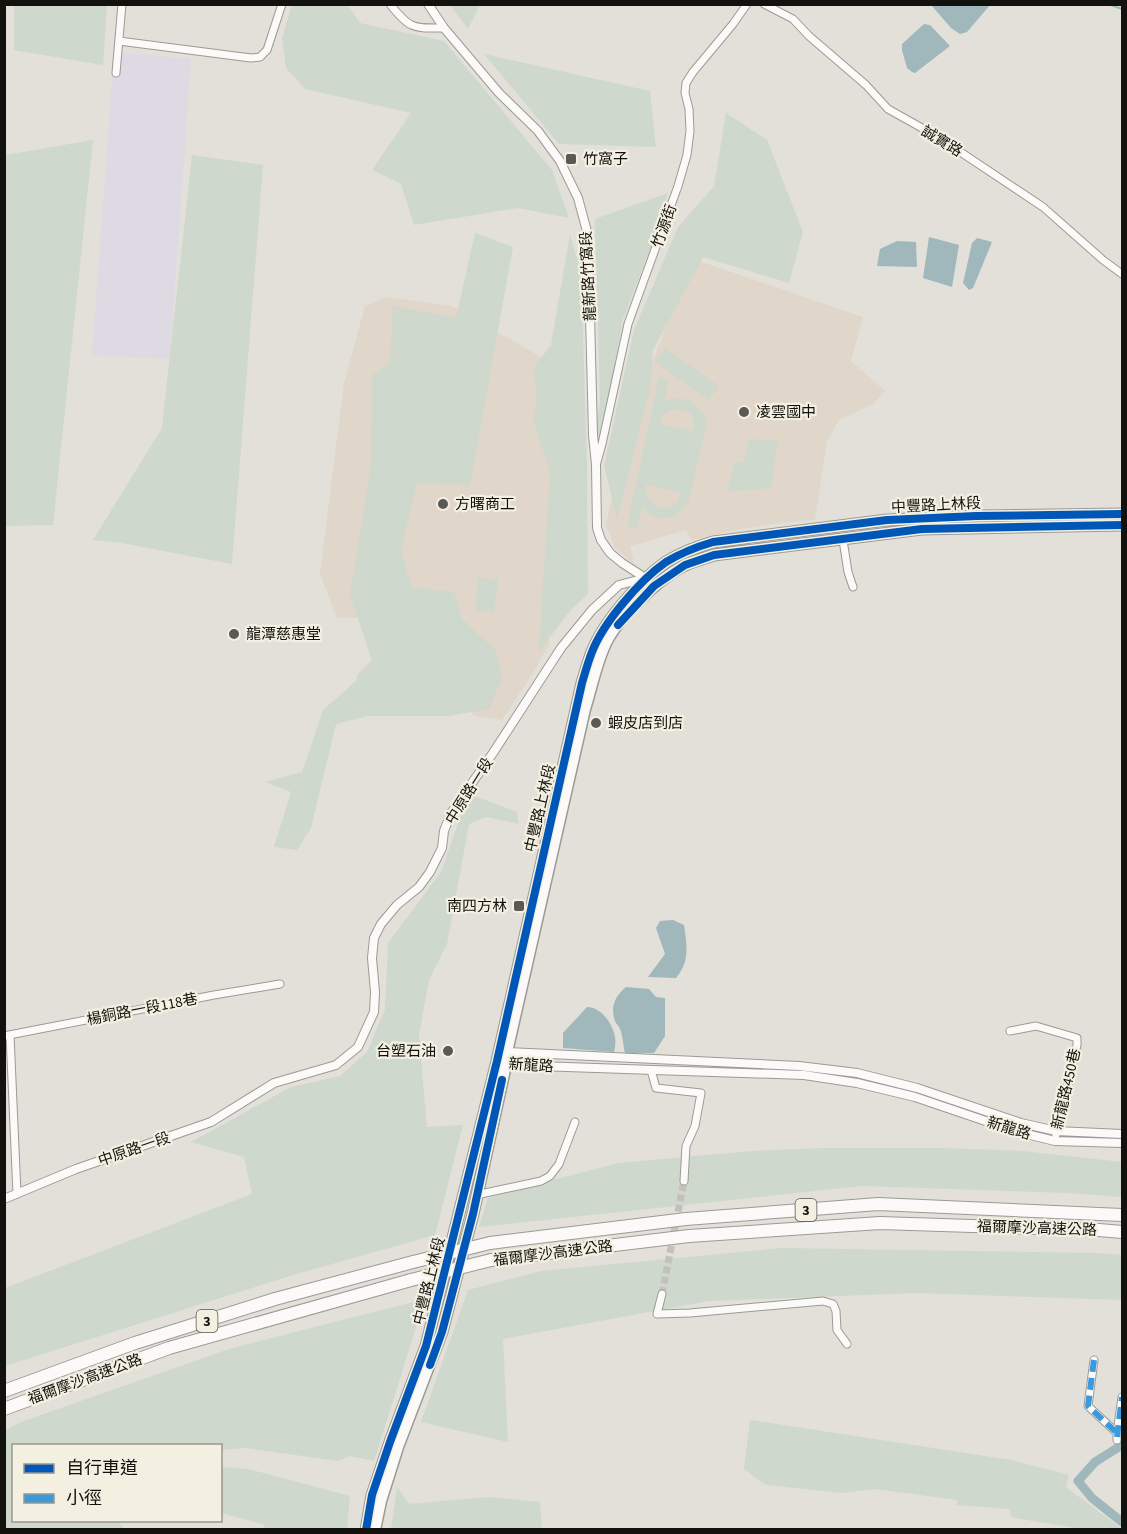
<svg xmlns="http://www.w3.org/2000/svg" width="1127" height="1534" viewBox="0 0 1127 1534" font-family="'Source Sans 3','Noto Sans TC',sans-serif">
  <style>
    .industrial { fill: #dddae3 }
    .education { fill: #e0d6c9 }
    .green { fill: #cfd8cc; fill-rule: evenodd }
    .water { fill: #a0b7bc }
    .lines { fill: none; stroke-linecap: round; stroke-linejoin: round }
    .stream { stroke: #a0b7bc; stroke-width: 2 }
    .canal { stroke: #a0b7bc; stroke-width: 9 }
    .minor-tunnel { stroke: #c3c1ba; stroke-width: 7; stroke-dasharray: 7 3.5; stroke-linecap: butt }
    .minor-casing { stroke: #9c9a95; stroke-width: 9 }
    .tertiary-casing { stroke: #9c9a95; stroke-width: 10 }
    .primary-casing { stroke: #9c9a95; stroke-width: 13 }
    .motorway-casing { stroke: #9c9a95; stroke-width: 14 }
    .minor { stroke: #fbfaf9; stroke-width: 7 }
    .tertiary { stroke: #fbfaf9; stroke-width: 8 }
    .primary { stroke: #fbfaf9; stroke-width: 10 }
    .motorway { stroke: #fbfaf9; stroke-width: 12 }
    .motorway-bridge-casing { stroke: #9c9a95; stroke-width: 14; stroke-linecap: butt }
    .motorway-bridge { stroke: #fbfaf9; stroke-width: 12 }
    .quiet { stroke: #3a9ade; stroke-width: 6; stroke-dasharray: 12 6; stroke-linecap: butt }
    .cycleway-casing { stroke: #f3f0e2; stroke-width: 11 }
    .cycleway { stroke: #0057b8; stroke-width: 8 }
    .poi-dot { fill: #5b5954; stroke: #f3f0e2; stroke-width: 2 }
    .labels { text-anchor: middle; stroke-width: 4.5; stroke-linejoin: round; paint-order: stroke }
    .shield { fill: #f3f0e2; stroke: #56544d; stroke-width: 1.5 }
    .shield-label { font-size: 14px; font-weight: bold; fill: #12110d }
    .street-label { font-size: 15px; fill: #12110d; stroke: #f3f0e2 }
    .poi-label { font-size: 15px; fill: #12110d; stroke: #f3f0e2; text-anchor: start }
  </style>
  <rect width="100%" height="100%" fill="#e2e0d9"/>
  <path class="industrial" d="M114 52 191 59 170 359 92 355Z"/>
  <path class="education" d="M693 259 863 317 851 361 885 391 873 404 839 420 827 441 815 520 796 521 734 530 692 540 686 530 630 546 634 564 615 548 606 525 627 425Z
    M386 297 452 306 541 357 564 434 547 606 549 645 531 676 502 720 474 716 454 687 422 617 337 618 320 574 344 383 365 306Z"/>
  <path class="green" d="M347 4 360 23 444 41 552 170 569 218 518 208 414 225 401 184 372 170 411 113 305 89 286 68 282 38 292 5Z
    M14 5H107L103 65 14 50Z
    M450 5H480L468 29Z
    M484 54 650 91 656 147 559 144Z
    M726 113 767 140 803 232 789 283 703 257 653 350 650 389 617 519 604 466 634 330 678 227 714 186Z
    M93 140 53 525 5 526V155Z
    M192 155 263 165 232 564 121 543 93 540 162 428Z
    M668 193 654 240 623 319 603 432 601 437 597 436 595 430 600 403 595 219Z
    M475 233 513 247 470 485 417 483 401 549 411 587 454 592 462 619 495 650 503 677 489 709 449 716H368L336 724 311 828 297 850 274 847 291 792 265 782 302 772 323 710 356 681 357 675 372 660 350 595 371 465 372 375 390 363 393 306 456 318Z
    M570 234 581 272 587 465 588 594 570 611 539 651 550 472 533 420 537 399 534 367 551 345Z
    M665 348 719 386 709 400 655 362Z
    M659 377 668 380 664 401 673 398 691 400 702 411 706 417V427L689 501C676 520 659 524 642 508L637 529 627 526ZM676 409 690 413 694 422V431L660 424 662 416 669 411ZM646 484 680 492 679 501C676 503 674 506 670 507 655 513 644 497 646 484Z
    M749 439 778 440 771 488 727 492 735 462H744Z
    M478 578 498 580 494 612 475 610Z
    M472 795 517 812 519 824 486 817 469 824 447 944 429 980 419 1035 427 1127 463 1125 435 1235 293 1275 5 1366V1288L252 1194 244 1157 191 1142 291 1087 340 1076 367 1052 385 1009 388 943 441 872 460 818Z
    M822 1148H942L1022 1151 1122 1162V1197L1067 1193 861 1186 479 1227 488 1198 529 1186 619 1163 752 1151Z
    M781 1248 1098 1253 1122 1255V1300L917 1293 709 1301 503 1339 508 1442 421 1422 468 1290 541 1271Z
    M425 1299 374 1461 350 1456 338 1461 245 1448 221 1450 220 1446H14V1520L118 1521 124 1529H5V1430L21 1422 229 1349Z
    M750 1420 1011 1460 1069 1475 1066 1487 1122 1529H1077L1076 1528 1014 1518 1010 1514V1509L957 1505V1500L875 1489 841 1493 767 1485C757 1481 753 1474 744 1470Z
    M221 1467 248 1469 350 1496 347 1529H265L263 1524 221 1513Z
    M397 1487 409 1504 489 1497 540 1502 542 1529H391Z"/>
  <path class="water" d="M934 4H990V5L967 32 960 34 951 28 932 6Z
    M924 24 930 25 950 46 915 73 912 72 907 68 902 50V44Z
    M929 237 959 245 952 287 923 278Z
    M977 238 992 242 973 288 969 290 963 283 972 243Z
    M897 241 916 242 917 267 877 266 880 249Z
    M673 920 684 925C687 946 690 961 676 978L648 977 665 954 656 928 660 921Z
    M626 987 649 989 656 997 665 998V1036L654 1053H625C623 1045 623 1036 620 1029 619 1026 616 1024 615 1021 610 1007 615 996 626 987Z
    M587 1007C601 1007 613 1024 615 1037 616 1042 615 1047 614 1052L563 1048V1033Z"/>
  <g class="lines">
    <path class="stream" d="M1108 4 1122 9"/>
    <path class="canal" d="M1122 1445 1095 1462 1078 1481 1092 1498 1122 1522"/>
    <path class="minor-tunnel" d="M662 1294 684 1181"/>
    <defs>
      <path id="minor" d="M390 4C410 30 414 28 444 28
        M764 4 793 19 809 36 866 85 888 109 938 137 1043 207 1103 260 1122 274
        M119 41 251 58 260 57 267 50 282 4
        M116 73 122 4
        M597 462 602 444 628 324 678 186 687 155 690 131 689 109 685 93 686 83 693 72 733 24 747 4
        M843 540 848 572 853 587
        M1010 1031 1036 1026 1077 1038V1045L1056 1135
        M10 1035 17 1194
        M4 1036 214 995 280 984
        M651 1070 656 1088 701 1093 695 1126 686 1146 684 1181
        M476 1195 541 1181 550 1176 559 1164 575 1122
        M662 1294 657 1314 690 1313 823 1301 833 1304 836 1311 837 1330 847 1344
        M1094 1360 1088 1406 1117 1433
        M1117 1440V1433L1122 1397"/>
      <path id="tertiary" d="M428 4 444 28 499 93 538 131 560 161 578 198 588 235 593 435 596 464 597 528 601 540 610 553 622 563 647 579
        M504 1055 507 1052 799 1066 857 1073 917 1088 1021 1123 1056 1131 1122 1134
        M503 1063 506 1065 804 1075 857 1083 915 1097 1018 1132 1055 1141 1122 1143
        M4 1199 76 1169 211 1122 274 1083 336 1065 358 1047 374 1012 375 992 372 958 374 938 381 924 397 905 419 887 430 872 442 848 444 831 451 813 493 753 561 648 592 610 619 585 646 578"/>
      <path id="primary" d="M366 1530 372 1495 390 1442 426 1346 497 1061 582 683C585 673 588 662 592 652 603 623 640 580 666 562 681 553 696 547 713 542L887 520 976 516 1122 514
        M375 1530 381 1501 398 1447 442 1332 473 1214 506 1065 507 1052 585 709C592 687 596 664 606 643 619 617 657 580 683 566 692 561 704 559 714 555L922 529 1122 525"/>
      <path id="motorway" d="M490 1243 686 1219 878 1204 1122 1215
        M491 1260 689 1236 880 1223 1099 1230 1122 1232
        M4 1391 135 1343 275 1299 413 1262
        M4 1409 169 1348 411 1280"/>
    </defs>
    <use href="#minor" class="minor-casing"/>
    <use href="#tertiary" class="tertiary-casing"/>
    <use href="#primary" class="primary-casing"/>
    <use href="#motorway" class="motorway-casing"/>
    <use href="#minor" class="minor"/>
    <use href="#tertiary" class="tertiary"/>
    <use href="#primary" class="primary"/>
    <use href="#motorway" class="motorway"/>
    <defs>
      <path id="motorway-bridge" d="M413 1262 490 1243
        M411 1280 491 1260"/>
    </defs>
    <use href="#motorway-bridge" class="motorway-bridge-casing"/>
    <use href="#motorway-bridge" class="motorway-bridge"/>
    <path class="quiet" d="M1094 1360 1088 1406 1117 1433
      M1117 1437 1122 1397"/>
    <defs>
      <path id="cycleway" d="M618 625 654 586 685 565 714 555 922 529 1122 525
        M430 1365 442 1332 473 1214 502 1080
        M366 1530 372 1495 390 1442 426 1346 497 1061 582 683C585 673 588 662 592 652 603 623 640 580 666 562 681 553 696 547 713 542L887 520 976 516 1122 514"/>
    </defs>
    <use href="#cycleway" class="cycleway-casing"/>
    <use href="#cycleway" class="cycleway"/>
  </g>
  <g class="poi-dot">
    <rect x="565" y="153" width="12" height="12" rx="3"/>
    <circle cx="744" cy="412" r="6"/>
    <circle cx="443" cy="504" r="6"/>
    <circle cx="234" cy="634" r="6"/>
    <circle cx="596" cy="723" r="6"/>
    <rect x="513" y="900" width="12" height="12" rx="3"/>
    <circle cx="448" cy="1051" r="6"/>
  </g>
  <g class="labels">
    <g class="shield">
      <rect x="795.5" y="1199" width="21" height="22" rx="4.5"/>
      <rect x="196.5" y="1310" width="21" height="22" rx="4.5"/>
    </g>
    <g class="shield-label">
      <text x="806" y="1215">3</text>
      <text x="207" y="1326">3</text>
    </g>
    <g class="street-label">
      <text transform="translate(942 141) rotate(31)" y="5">誠實路</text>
      <text transform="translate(664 226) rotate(-70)" y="5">竹源街</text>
      <text transform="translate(588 276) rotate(-93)" y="5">龍新路竹窩段</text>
      <text transform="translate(936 505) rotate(-3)" y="5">中豐路上林段</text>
      <text transform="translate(469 791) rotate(-58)" y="5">中原路一段</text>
      <text transform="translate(540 808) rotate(-77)" y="5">中豐路上林段</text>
      <text transform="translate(142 1009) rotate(-11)" y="5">楊銅路一段118巷</text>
      <text transform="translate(531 1065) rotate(4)" y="5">新龍路</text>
      <text transform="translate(1066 1089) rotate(-77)" y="5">新龍路450巷</text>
      <text transform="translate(1009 1128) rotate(17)" y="5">新龍路</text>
      <text transform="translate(134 1149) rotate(-19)" y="5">中原路一段</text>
      <text transform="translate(1037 1228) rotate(2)" y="5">福爾摩沙高速公路</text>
      <text transform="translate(553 1253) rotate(-7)" y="5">福爾摩沙高速公路</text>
      <text transform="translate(429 1281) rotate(-76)" y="5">中豐路上林段</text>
      <text transform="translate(85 1379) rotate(-20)" y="5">福爾摩沙高速公路</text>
    </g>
    <g class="poi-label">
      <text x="583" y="164">竹窩子</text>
      <text x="756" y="417">凌雲國中</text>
      <text x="455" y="509">方曙商工</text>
      <text x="246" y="639">龍潭慈惠堂</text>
      <text x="608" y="728">蝦皮店到店</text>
      <text x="507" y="911" text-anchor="end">南四方林</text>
      <text x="436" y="1056" text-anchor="end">台塑石油</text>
    </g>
  </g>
  <rect width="1127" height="1534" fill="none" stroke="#12110d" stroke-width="12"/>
  <rect x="12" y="1444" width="210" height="78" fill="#f3f0e2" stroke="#99978d" stroke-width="1.5"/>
  <rect x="24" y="1464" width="30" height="9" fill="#0057b8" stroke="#99978d" stroke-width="1.5"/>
  <text x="66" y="1474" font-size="18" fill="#12110d">自行車道</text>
  <rect x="24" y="1494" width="30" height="9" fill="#3a9ade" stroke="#99978d" stroke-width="1.5"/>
  <text x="66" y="1504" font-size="18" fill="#12110d">小徑</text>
</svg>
